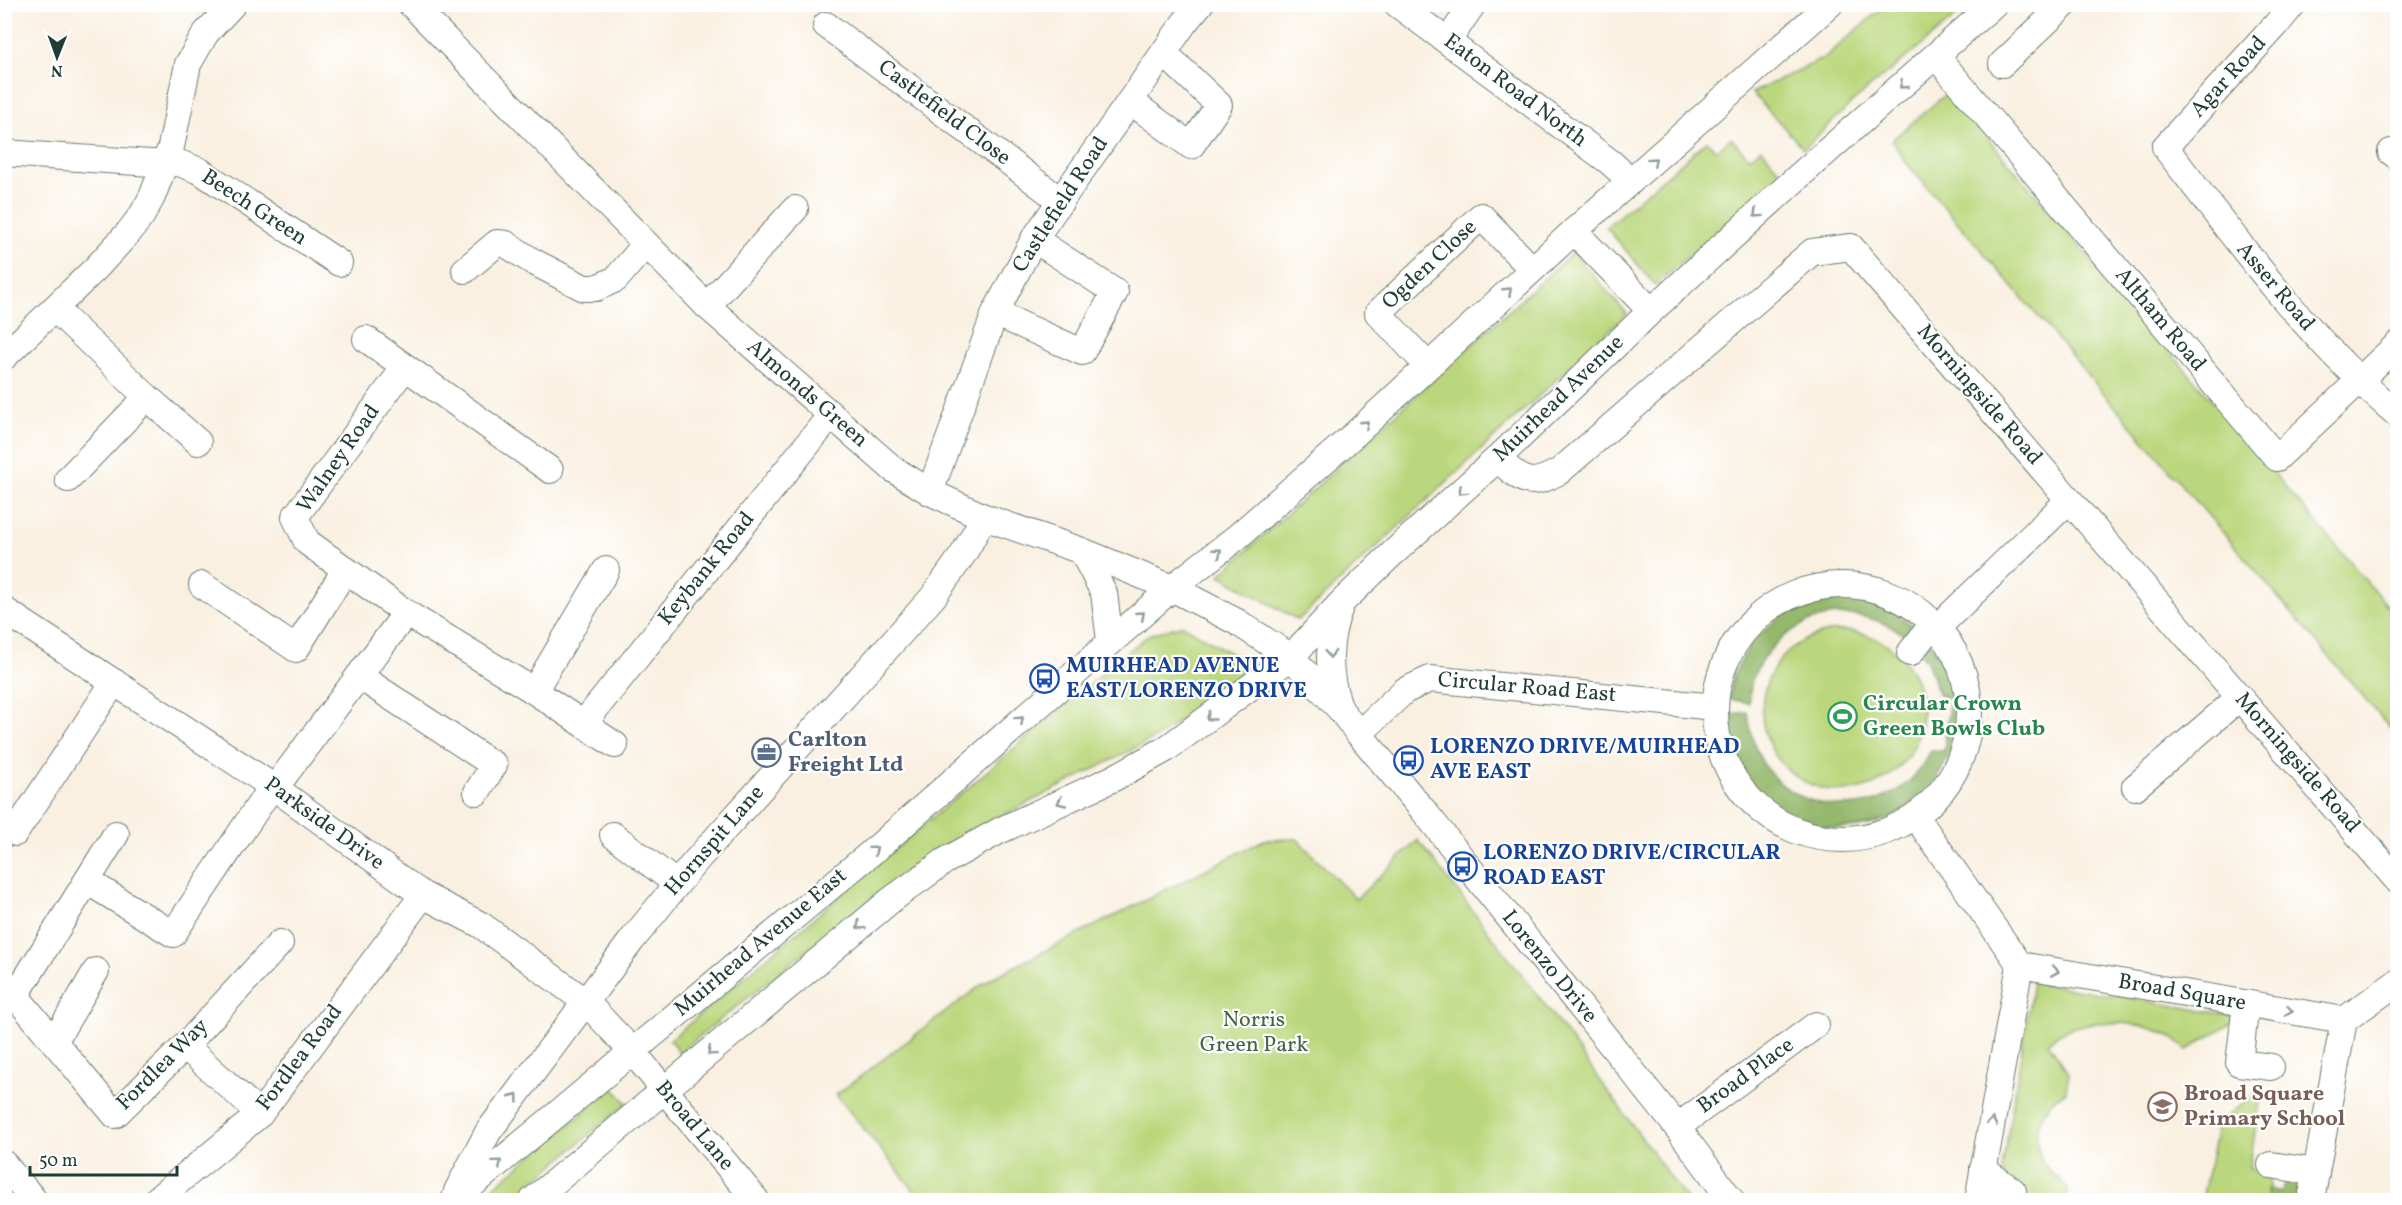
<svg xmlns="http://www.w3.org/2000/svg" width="2402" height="1205" font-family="Vollkorn,serif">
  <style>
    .green { fill: #bbd77d; stroke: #6d8a58; stroke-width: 1.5 }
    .forest { fill: #94b86c; stroke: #5a7a50; stroke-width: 1.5 }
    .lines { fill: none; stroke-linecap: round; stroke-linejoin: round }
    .minor-casing { stroke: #6b7c71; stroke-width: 28 }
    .minor { stroke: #fff; stroke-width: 26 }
    .oneway { stroke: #8f9e9a }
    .labels { text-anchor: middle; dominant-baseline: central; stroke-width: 4.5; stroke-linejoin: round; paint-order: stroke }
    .street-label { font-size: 22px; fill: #1f3d34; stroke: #fff }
    .transit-label { font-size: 22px; font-weight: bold; fill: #164399; stroke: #fff; text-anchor: start }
    .leisure-label { font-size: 22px; font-weight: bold; fill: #27864d; stroke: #fff; text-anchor: start }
    .service-label { font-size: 22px; font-weight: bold; fill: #4e5e75; stroke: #fff; text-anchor: start }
    .park-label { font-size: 22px; fill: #466446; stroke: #fff }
    .education-label { font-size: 22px; font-weight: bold; fill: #785e54; stroke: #fff; text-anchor: start }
  </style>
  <rect width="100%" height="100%" fill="#fff"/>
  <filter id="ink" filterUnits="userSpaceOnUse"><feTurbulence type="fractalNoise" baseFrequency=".0167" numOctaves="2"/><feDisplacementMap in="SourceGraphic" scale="12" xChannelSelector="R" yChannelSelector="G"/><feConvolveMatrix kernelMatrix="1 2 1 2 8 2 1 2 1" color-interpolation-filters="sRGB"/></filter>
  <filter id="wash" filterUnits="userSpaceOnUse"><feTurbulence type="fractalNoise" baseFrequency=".008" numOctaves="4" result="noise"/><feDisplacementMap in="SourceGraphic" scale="24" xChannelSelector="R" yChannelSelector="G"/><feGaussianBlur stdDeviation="1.35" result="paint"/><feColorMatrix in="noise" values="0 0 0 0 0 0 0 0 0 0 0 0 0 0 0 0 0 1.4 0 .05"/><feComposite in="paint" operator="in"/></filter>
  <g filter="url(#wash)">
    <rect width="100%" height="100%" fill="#f9f0e1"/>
    <!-- green -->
    <g class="green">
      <path d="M1880,5H1970L1857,98L1804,149L1752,93L1824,58L1881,9Z"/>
      <path d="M1948,92L2397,617V736L1904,160L1892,140Z"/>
      <path d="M1731,138L1749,158L1761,148L1783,175L1655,285L1606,227L1707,141L1716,151Z"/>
      <path d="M1573,252L1627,314L1298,620L1220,575Z"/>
      <path d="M1183,625L1252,666L1159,736L955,840L864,904L679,1053L670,1040L1148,635Z"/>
      <circle cx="1842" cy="711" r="80"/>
      <path d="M1297,839L1356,899L1418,840L1546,1006L1687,1200H922L836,1095L988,980L1264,840Z"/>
      <path d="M2033,982L2241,1017L2187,1050C2183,1047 2178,1042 2173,1038C2142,1019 2074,1014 2048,1043L2069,1073L2066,1091C2042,1104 2029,1133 2042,1160C2047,1170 2060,1180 2068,1189L2067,1200H2014L2002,1169Z"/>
      <path d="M2263,1084L2249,1169L2270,1173L2268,1200H2202L2218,1123L2253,1096Z"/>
      <path d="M613,1088L627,1103L512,1200H478Z"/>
    </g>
    <!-- forest -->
    <g class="forest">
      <path d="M1858,600L1896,613L1919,631L1912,643C1900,629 1881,621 1864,617C1816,607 1770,635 1752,680C1750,687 1750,695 1749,703L1729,699L1733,676L1752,641L1782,615L1819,601Z"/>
      <path d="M1927,637L1948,670L1956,702L1939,695L1927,661L1918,650Z"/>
      <path d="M1949,704L1957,709C1955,722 1956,738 1951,750C1918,836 1814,855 1752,787C1734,767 1730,740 1726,715L1747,712C1751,733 1755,755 1769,772C1801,810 1859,816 1899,789C1914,780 1922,766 1931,751H1944Z"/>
      <path d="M2286,1176L2301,1178L2298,1200H2268L2267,1189L2282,1192Z"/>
    </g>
  </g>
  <g filter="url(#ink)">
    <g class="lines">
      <defs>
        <g id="minor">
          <path d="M411,4L707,306L893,469L930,492L984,517L1082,551L1172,588L1237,622L1291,657L1339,708L1359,734L1423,810L1677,1127L1731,1200"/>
          <path d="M1397,4L1610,162L1631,181"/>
          <path d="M2293,4L2276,25L2165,147C2237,241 2307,338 2398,415"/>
          <path d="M826,25L1061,201"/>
          <path d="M1448,41L1473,4"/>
          <path d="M1936,56L2277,458L2398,344"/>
          <path d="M2002,64L2065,4"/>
          <path d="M1130,101L1191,146L1219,105L1164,53"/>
          <path d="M2391,152L2398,157"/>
          <path d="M4,153L151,163H179L200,171L339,263"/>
          <path d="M1574,231L1651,311"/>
          <path d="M465,270L497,243L506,244L532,261L584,288H596L616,279L645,245"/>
          <path d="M707,306L795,209"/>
          <path d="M55,309L147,397L198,442"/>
          <path d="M995,313L1082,352L1115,292L1034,239"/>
          <path d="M366,339L550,470"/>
          <path d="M4,357L96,268L129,232L142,215L152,197L171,147L188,64L206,33L233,4"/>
          <path d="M1428,366L1378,313L1481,216L1532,269"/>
          <path d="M405,367L295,517L307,542L406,613L534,691L615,745"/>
          <path d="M1497,459C1524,481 1527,489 1560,471L1812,252L1851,247L2398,881"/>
          <path d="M68,479L147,397"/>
          <path d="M930,492L995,313L1034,239L1185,22L1200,4"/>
          <path d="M1082,551L1104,593L1110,641"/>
          <path d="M202,585L296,649L345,570"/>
          <circle cx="1842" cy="712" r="127"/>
          <path d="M4,610L275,788L423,895L481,925L586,1002L632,1051L756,1200"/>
          <path d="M1910,653L1925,634L1938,627L2069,500"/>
          <path d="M359,676L494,765L477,792"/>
          <path d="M534,691L606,570"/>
          <path d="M1339,706C1327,674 1327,640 1340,607"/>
          <path d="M584,723L831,415"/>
          <path d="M1359,734L1404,691L1430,679L1715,707"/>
          <path d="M2135,787L2240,697"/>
          <path d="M275,788L406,613"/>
          <path d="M1916,817L2020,965"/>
          <path d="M15,833L114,682"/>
          <path d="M613,835L677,884"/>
          <path d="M87,881L173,934L272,786"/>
          <path d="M4,982L115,1115L185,1046L280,943"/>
          <path d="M16,995L116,834"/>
          <path d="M2246,1004L2239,1063L2271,1067"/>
          <path d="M54,1042L96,971"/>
          <path d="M185,1046L260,1114"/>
          <path d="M1677,1127L1816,1025"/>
          <path d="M4,1164L34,1200"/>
          <path d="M2271,1165L2316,1172"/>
          <path d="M1983,1169L2013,1191"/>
          <path d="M457,1191L488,1132L632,940L694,863L933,597L964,553L984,517"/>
          <path d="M156,1200L260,1114L423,895"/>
          <path d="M454,1200L878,847L1172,588L1237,537L1355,434L1574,231L1830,4"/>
          <path d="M533,1200L891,900L945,861L999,831L1114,778L1166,749L1291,657L1342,602L1393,553L1497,459L1651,311L1799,176L1994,4"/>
          <path d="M1978,1200L2020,965L2344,1020"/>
          <path d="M2311,1200L2344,1020L2398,982"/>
        </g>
      </defs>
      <!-- minor casing -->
      <use href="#minor" class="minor-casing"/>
      <!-- minor -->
      <use href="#minor" class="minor"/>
    </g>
    <!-- one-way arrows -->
    <defs><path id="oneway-chevron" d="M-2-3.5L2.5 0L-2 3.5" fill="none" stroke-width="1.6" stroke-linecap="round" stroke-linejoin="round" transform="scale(1.5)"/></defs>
    <g class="oneway">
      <use href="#oneway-chevron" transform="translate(1903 85) rotate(139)"/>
      <use href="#oneway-chevron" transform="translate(1653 161) rotate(-42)"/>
      <use href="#oneway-chevron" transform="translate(1757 214) rotate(138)"/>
      <use href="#oneway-chevron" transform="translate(1508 291) rotate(-43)"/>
      <use href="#oneway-chevron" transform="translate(1365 424) rotate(-43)"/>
      <use href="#oneway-chevron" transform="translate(1462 491) rotate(138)"/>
      <use href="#oneway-chevron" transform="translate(1218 552) rotate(-38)"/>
      <use href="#oneway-chevron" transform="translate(1141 615) rotate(-41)"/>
      <use href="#oneway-chevron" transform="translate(1330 654) rotate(91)"/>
      <use href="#oneway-chevron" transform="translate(1210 717) rotate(144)"/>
      <use href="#oneway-chevron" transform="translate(1020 720) rotate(-42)"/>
      <use href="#oneway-chevron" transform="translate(1061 802) rotate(155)"/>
      <use href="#oneway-chevron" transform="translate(874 850) rotate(-40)"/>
      <use href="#oneway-chevron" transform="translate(860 926) rotate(140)"/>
      <use href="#oneway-chevron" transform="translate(2055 971) rotate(10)"/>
      <use href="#oneway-chevron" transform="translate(2289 1011) rotate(10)"/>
      <use href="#oneway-chevron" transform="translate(711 1052) rotate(140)"/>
      <use href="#oneway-chevron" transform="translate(515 1097) rotate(-53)"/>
      <use href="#oneway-chevron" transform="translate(1992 1122) rotate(-80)"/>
      <use href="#oneway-chevron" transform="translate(498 1163) rotate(-40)"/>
    </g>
  </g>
  <!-- icons -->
  <defs>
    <symbol id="bus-ring" viewBox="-11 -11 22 22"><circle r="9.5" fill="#fff" stroke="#1a4fb4" stroke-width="1.5"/><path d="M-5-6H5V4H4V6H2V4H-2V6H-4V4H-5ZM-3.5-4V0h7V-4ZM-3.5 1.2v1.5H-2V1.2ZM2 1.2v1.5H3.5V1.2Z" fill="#1a4fb4"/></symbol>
    <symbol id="stadium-ring" viewBox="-11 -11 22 22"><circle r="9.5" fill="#fff" stroke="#2e9e5b" stroke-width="1.5"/><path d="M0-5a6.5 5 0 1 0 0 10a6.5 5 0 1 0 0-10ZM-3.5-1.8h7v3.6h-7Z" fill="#2e9e5b"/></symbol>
    <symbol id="office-ring" viewBox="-11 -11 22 22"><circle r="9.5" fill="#fff" stroke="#5c6f8a" stroke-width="1.5"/><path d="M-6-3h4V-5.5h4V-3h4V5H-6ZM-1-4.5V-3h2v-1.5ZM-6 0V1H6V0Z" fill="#5c6f8a"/></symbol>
    <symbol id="school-ring" viewBox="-11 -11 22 22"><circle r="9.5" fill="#fff" stroke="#8d6e63" stroke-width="1.5"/><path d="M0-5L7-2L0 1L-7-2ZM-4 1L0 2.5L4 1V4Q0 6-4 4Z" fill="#8d6e63"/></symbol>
  </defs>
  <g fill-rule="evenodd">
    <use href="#bus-ring" x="1028" y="662" width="33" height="33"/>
    <use href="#stadium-ring" x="1826" y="700" width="33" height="33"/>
    <use href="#office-ring" x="750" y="736" width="33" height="33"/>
    <use href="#bus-ring" x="1392" y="744" width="33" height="33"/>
    <use href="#bus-ring" x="1446" y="850" width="33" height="33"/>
    <use href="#school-ring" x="2146" y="1090" width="33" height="33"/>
  </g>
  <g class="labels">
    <!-- street labels -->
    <g class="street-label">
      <text transform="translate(2229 77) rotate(-48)">Agar Road</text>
      <text transform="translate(1515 91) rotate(37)">Eaton Road North</text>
      <text transform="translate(944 113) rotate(37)">Castlefield Close</text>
      <text transform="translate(1061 205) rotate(-57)">Castlefield Road</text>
      <text transform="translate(254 208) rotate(33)">Beech Green</text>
      <text transform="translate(1430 265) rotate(-43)">Ogden Close</text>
      <text transform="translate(2275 287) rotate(50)">Asser Road</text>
      <text transform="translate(2160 320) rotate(50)">Altham Road</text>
      <text transform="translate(807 394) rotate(41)">Almonds Green</text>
      <text transform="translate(1979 395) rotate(49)">Morningside Road</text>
      <text transform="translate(1559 399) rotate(-44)">Muirhead Avenue</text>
      <text transform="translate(339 459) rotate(-55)">Walney Road</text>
      <text transform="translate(707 569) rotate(-51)">Keybank Road</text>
      <text transform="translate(1527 688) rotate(5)">Circular Road East</text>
      <text transform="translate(2297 763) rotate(49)">Morningside Road</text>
      <text transform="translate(324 824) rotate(36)">Parkside Drive</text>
      <text transform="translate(715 841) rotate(-49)">Hornspit Lane</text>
      <text transform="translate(761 943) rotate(-40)">Muirhead Avenue East</text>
      <text transform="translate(1549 967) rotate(51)">Lorenzo Drive</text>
      <text transform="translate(2182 993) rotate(10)">Broad Square</text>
      <text transform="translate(300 1058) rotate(-53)">Fordlea Road</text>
      <text transform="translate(163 1065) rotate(-45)">Fordlea Way</text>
      <text transform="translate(1746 1076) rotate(-36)">Broad Place</text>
      <text transform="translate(694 1126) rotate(50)">Broad Lane</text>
    </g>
    <!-- transit labels -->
    <g class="transit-label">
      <text x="1066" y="666">MUIRHEAD AVENUE<tspan x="1066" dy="25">EAST/LORENZO DRIVE</tspan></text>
      <text x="1430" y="747">LORENZO DRIVE/MUIRHEAD<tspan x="1430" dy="25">AVE EAST</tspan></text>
      <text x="1483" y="853">LORENZO DRIVE/CIRCULAR<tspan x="1483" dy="25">ROAD EAST</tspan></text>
    </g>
    <!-- leisure labels -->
    <g class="leisure-label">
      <text x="1863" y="704">Circular Crown<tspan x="1863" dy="25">Green Bowls Club</tspan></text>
    </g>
    <!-- service labels -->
    <g class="service-label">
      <text x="788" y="740">Carlton<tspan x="788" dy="25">Freight Ltd</tspan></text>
    </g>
    <!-- park labels -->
    <g class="park-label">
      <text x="1254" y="1020">Norris<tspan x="1254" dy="25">Green Park</tspan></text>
    </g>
    <!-- education labels -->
    <g class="education-label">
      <text x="2184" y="1094">Broad Square<tspan x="2184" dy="25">Primary School</tspan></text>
    </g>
  </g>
  <!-- margin -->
  <rect width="2402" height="1205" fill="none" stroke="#fff" stroke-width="24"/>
  <!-- north arrow -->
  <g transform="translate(57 57) rotate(181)" stroke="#ffffff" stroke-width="4.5" paint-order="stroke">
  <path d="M0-4.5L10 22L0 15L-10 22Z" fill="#1f3d34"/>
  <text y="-9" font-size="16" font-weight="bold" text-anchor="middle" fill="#1f3d34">N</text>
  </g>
  <!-- scale -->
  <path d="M30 1166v9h147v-9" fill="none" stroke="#1f3d34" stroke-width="3"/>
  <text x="39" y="1166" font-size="18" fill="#1f3d34" stroke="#ffffff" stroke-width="4.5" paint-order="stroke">50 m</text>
</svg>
